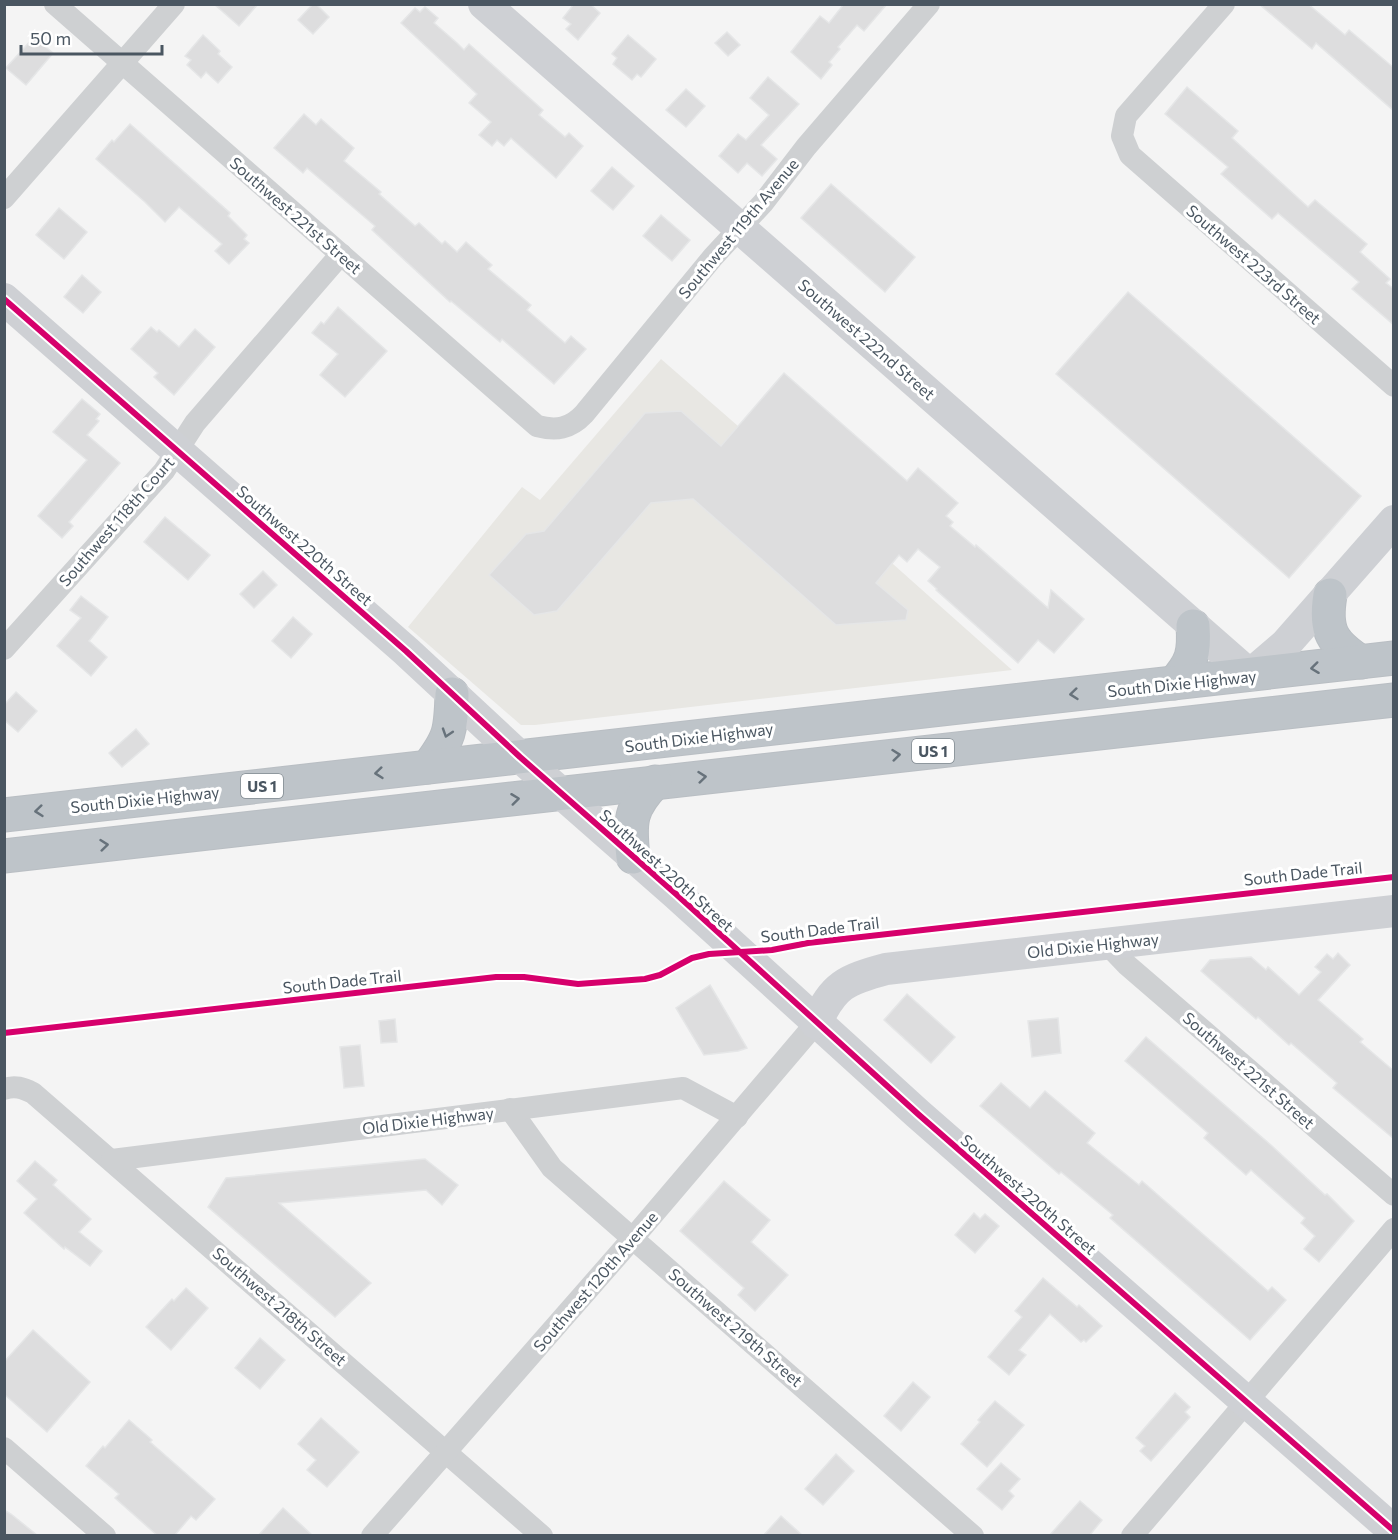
<svg xmlns="http://www.w3.org/2000/svg" width="1398" height="1540" font-family="Commissioner,sans-serif">
  <style>
    .commercial { fill: #e8e7e3 }
    .building { fill: #ddddde; stroke: #e5e6e7; stroke-width: 1.5 }
    .lines { fill: none; stroke-linecap: round; stroke-linejoin: round }
    .highway-casing { stroke: #b9bec3; stroke-width: 35 }
    .street { stroke: #ced0d2; stroke-width: 22 }
    .secondary { stroke: #ced0d4; stroke-width: 32 }
    .highway { stroke: #bec4c9; stroke-width: 33 }
    .cycleway-casing { stroke: #fff; stroke-width: 10 }
    .cycleway { stroke: #d6006c; stroke-width: 6 }
    .oneway { stroke: #67727b }
    .labels { text-anchor: middle; dominant-baseline: central; stroke-width: 6; stroke-linejoin: round; paint-order: stroke }
    .shield { fill: #fff; stroke: #808990; stroke-width: 1.5 }
    .shield-label { font-size: 15px; font-weight: bold; fill: #4a5661 }
    .street-label { font-size: 16px; fill: #4a5661; stroke: #fff }
  </style>
  <rect width="100%" height="100%" fill="#f4f4f4"/>
  <!-- commercial -->
  <path class="commercial" d="M661,359L738,426L1012,670L535,725H521L408,627L522,487L540,500Z"/>
  <!-- building -->
  <g class="building">
    <path d="M214,4H258L239,26Z"/>
    <path d="M313,4H316L329,17L313,34L298,20Z"/>
    <path d="M574,4H590L600,13L578,40L566,29L571,24L563,18Z"/>
    <path d="M844,4H887L864,31L857,25L838,47L840,49L829,62L832,65L821,79L791,52L820,16L829,23Z"/>
    <path d="M1259,4H1308L1345,35L1349,30L1394,68V111L1316,43L1312,49Z"/>
    <path d="M425,7L438,18L434,23L457,43L464,50L469,44L543,110L539,115L565,137L569,133L583,146L556,178L511,138L504,146L497,140L492,146L479,135L491,122L469,103L477,94L401,23L415,8L420,12Z"/>
    <path d="M727,32L740,45L728,56L715,43Z"/>
    <path d="M203,35L220,51L218,54L232,67L218,83L206,72L201,78L187,65L191,60L185,56Z"/>
    <path d="M628,35L656,59L641,77L637,74L632,80L613,64L617,58L612,54Z"/>
    <path d="M34,37L53,53L26,85L6,68Z"/>
    <path d="M768,77L799,104L761,145L777,159L762,176L747,163L738,173L719,156L738,134L746,140L769,115L750,98Z"/>
    <path d="M1187,87L1238,131L1232,138L1308,207L1315,200L1367,244L1360,252L1390,279L1386,283L1394,289V325L1352,289L1359,282L1278,213L1272,219L1221,174L1228,167L1165,114Z"/>
    <path d="M686,89L705,106L686,127L666,110Z"/>
    <path d="M304,114L316,125L321,119L354,148L344,161L381,192L379,194L415,226L419,223L442,244L445,241L457,252L466,242L492,265L488,269L531,305L527,310L565,343L571,336L586,349L554,384L502,339L500,342L451,301L450,302L372,230L375,226L307,168L303,173L274,148Z"/>
    <path d="M130,124L230,213L228,216L247,235L244,239L249,243L229,264L215,251L222,244L179,207L165,222L145,202L96,159L112,140L114,142Z"/>
    <path d="M612,167L634,186L613,210L591,191Z"/>
    <path d="M831,184L915,257L885,292L801,218Z"/>
    <path d="M59,208L87,232L64,259L36,235Z"/>
    <path d="M661,215L690,240L672,261L643,236Z"/>
    <path d="M82,275L101,292L83,313L64,297Z"/>
    <path d="M1128,292L1361,496L1289,578L1056,374Z"/>
    <path d="M338,307L387,351L345,397L320,375L338,354L312,333L321,322L324,324Z"/>
    <path d="M151,327L157,332L159,330L179,347L195,329L215,347L174,395L154,377L158,373L131,349Z"/>
    <path d="M784,373L907,481L918,468L958,503L946,516L953,522L950,526L975,547L976,545L1048,608L1051,590L1084,619L1054,653L1038,640L1018,663L936,590L937,589L928,581L940,567L918,549L907,562L899,555L876,583L908,610L906,620L836,625L693,499L651,503L557,611L534,615L489,575L526,534L544,531L645,413L681,411L721,446Z"/>
    <path d="M82,399L100,414L96,419L99,421L87,435L120,463L69,522L73,526L62,538L38,516L87,460L53,432Z"/>
    <path d="M165,517L210,555L188,580L144,542Z"/>
    <path d="M263,571L277,585L254,608L240,594Z"/>
    <path d="M81,596L108,617L89,641L107,657L91,676L57,646L81,618L70,610Z"/>
    <path d="M293,617L312,634L291,658L272,641Z"/>
    <path d="M16,692L37,711L18,732L4,720V705Z"/>
    <path d="M136,729L149,744L122,767L109,753Z"/>
    <path d="M1338,953L1350,965L1318,1000L1363,1039L1360,1042L1394,1071V1139L1333,1088L1337,1083L1291,1043L1289,1045L1258,1017L1256,1019L1201,971L1210,960L1251,957L1266,970L1268,967L1299,995L1321,972L1315,967L1327,954L1333,959Z"/>
    <path d="M710,985L747,1048L738,1051L704,1055L676,1008Z"/>
    <path d="M907,994L955,1037L931,1063L884,1020Z"/>
    <path d="M1058,1018L1061,1053L1032,1057L1028,1021Z"/>
    <path d="M395,1019L397,1042L381,1043L379,1021Z"/>
    <path d="M1146,1037L1272,1146L1325,1195L1327,1194L1354,1221L1319,1262L1304,1249L1315,1236L1301,1223L1305,1218L1251,1170L1246,1175L1204,1138L1208,1133L1125,1061Z"/>
    <path d="M360,1045L364,1086L344,1088L340,1047Z"/>
    <path d="M1001,1083L1030,1108L1045,1091L1095,1133L1087,1143L1139,1185L1142,1181L1268,1291L1272,1287L1286,1300L1250,1340L1110,1218L1113,1215L1061,1172L1059,1174L980,1106Z"/>
    <path d="M425,1159L458,1185L442,1205L426,1190L279,1203L371,1283L335,1317L208,1207L226,1178Z"/>
    <path d="M35,1161L57,1180L53,1185L91,1219L79,1232L102,1251L90,1266L65,1247L64,1249L24,1213L37,1199L17,1181Z"/>
    <path d="M724,1181L770,1220L751,1242L788,1275L755,1311L738,1295L744,1288L680,1231Z"/>
    <path d="M974,1213L980,1219L985,1214L999,1226L975,1253L955,1235Z"/>
    <path d="M1043,1278L1077,1307L1079,1305L1102,1326L1086,1342L1084,1340L1081,1342L1050,1314L1019,1350L1026,1355L1009,1375L988,1357L1022,1317L1015,1311Z"/>
    <path d="M186,1288L208,1308L171,1350L146,1327L172,1299L174,1301Z"/>
    <path d="M33,1330L90,1382L47,1432L4,1394V1362Z"/>
    <path d="M260,1338L285,1360L260,1389L235,1368Z"/>
    <path d="M913,1382L930,1397L901,1431L884,1416Z"/>
    <path d="M1175,1393L1190,1407L1185,1412L1190,1417L1151,1461L1140,1451L1145,1446L1136,1438Z"/>
    <path d="M995,1401L1024,1425L987,1467L961,1444L980,1422L978,1420Z"/>
    <path d="M321,1418L359,1452L327,1487L307,1470L316,1460L298,1444Z"/>
    <path d="M129,1420L152,1440L150,1442L215,1499L196,1520L191,1516L174,1536H158L115,1498L119,1494L86,1466L103,1446L105,1448Z"/>
    <path d="M836,1454L854,1471L823,1505L805,1489Z"/>
    <path d="M1001,1463L1020,1479L1009,1491L1014,1496L1002,1510L977,1489Z"/>
    <path d="M1080,1501L1102,1520L1089,1536H1049Z"/>
    <path d="M283,1508L313,1536H258Z"/>
    <path d="M4,1510L11,1514L38,1536H4Z"/>
    <path d="M781,1516L803,1536H763Z"/>
  </g>
  <g class="lines">
    <defs>
      <g id="highway">
        <path d="M1330,595C1324,631 1332,643 1361,662"/>
        <path d="M1174,683C1192,663 1195,653 1193,626"/>
        <path d="M428,767C450,738 451,731 452,694"/>
        <path d="M4,815L1394,658"/>
        <path d="M4,856L1394,700"/>
        <path d="M633,857C629,821 630,808 655,782"/>
      </g>
    </defs>
    <!-- highway casing -->
    <use href="#highway" class="highway-casing"/>
    <!-- street -->
    <g class="street">
      <path d="M55,4L537,426C556,431 570,429 584,414L713,257L763,203L806,147L929,4"/>
      <path d="M1224,4L1126,116L1122,136L1130,155L1394,386"/>
      <path d="M4,198L174,4"/>
      <path d="M4,649L164,471L195,423L341,254"/>
      <path d="M1106,943L1127,965L1394,1195"/>
      <path d="M4,1089C15,1085 23,1088 33,1093L542,1536"/>
      <path d="M510,1109L552,1168L973,1536"/>
      <path d="M112,1160L683,1088L737,1117"/>
      <path d="M4,1448L105,1536"/>
      <path d="M372,1536L633,1238L816,1023"/>
      <path d="M1132,1536L1394,1229"/>
    </g>
    <!-- secondary -->
    <g class="secondary">
      <path d="M484,4L1250,675L1285,645L1394,521"/>
      <path d="M4,299L406,651L520,757L676,894L918,1114L1394,1531"/>
      <path d="M816,1023C834,985 845,980 886,969L1394,911"/>
    </g>
    <!-- highway -->
    <use href="#highway" class="highway"/>
    <defs>
      <g id="cycleway">
        <path d="M4,299L406,651L520,757L676,894L918,1114L1394,1531"/>
        <path d="M4,1033L496,977H524L578,984L645,979L660,975L692,958L709,954L772,950L808,943L1394,877"/>
      </g>
    </defs>
    <!-- cycleway casing -->
    <use href="#cycleway" class="cycleway-casing"/>
    <!-- cycleway -->
    <use href="#cycleway" class="cycleway"/>
  </g>
  <!-- one-way arrows -->
  <defs><path id="oneway-chevron" d="M-2-3.5L2.5 0L-2 3.5" fill="none" stroke-width="1.6" stroke-linecap="round" stroke-linejoin="round" transform="scale(1.5)"/></defs>
  <g class="oneway">
    <use href="#oneway-chevron" transform="translate(1315 668) rotate(173)"/>
    <use href="#oneway-chevron" transform="translate(1074 694) rotate(174)"/>
    <use href="#oneway-chevron" transform="translate(447 733) rotate(108)"/>
    <use href="#oneway-chevron" transform="translate(896 755) rotate(-6)"/>
    <use href="#oneway-chevron" transform="translate(379 773) rotate(174)"/>
    <use href="#oneway-chevron" transform="translate(702 777) rotate(-6)"/>
    <use href="#oneway-chevron" transform="translate(515 799) rotate(-7)"/>
    <use href="#oneway-chevron" transform="translate(39 811) rotate(174)"/>
    <use href="#oneway-chevron" transform="translate(104 845) rotate(-6)"/>
  </g>
  <g class="labels">
    <!-- shield labels -->
    <g class="shield">
      <rect x="912" y="739" width="42" height="24" rx="4.5"/>
      <rect x="241" y="774" width="42" height="24" rx="4.5"/>
    </g>
    <g class="shield-label">
      <text x="933" y="751">US 1</text>
      <text x="262" y="786">US 1</text>
    </g>
    <!-- street labels -->
    <g class="street-label">
      <text transform="translate(296 215) rotate(41)">Southwest 221st Street</text>
      <text transform="translate(738 228) rotate(-50)">Southwest 119th Avenue</text>
      <text transform="translate(1254 264) rotate(41)">Southwest 223rd Street</text>
      <text transform="translate(867 339) rotate(41)">Southwest 222nd Street</text>
      <text transform="translate(116 521) rotate(-49)">Southwest 118th Court</text>
      <text transform="translate(305 545) rotate(41)">Southwest 220th Street</text>
      <text transform="translate(1182 683) rotate(-6)">South Dixie Highway</text>
      <text transform="translate(699 737) rotate(-7)">South Dixie Highway</text>
      <text transform="translate(145 799) rotate(-6)">South Dixie Highway</text>
      <text transform="translate(667 870) rotate(42)">Southwest 220th Street</text>
      <text transform="translate(1303 873) rotate(-6)">South Dade Trail</text>
      <text transform="translate(820 929) rotate(-7)">South Dade Trail</text>
      <text transform="translate(1093 945) rotate(-6)">Old Dixie Highway</text>
      <text transform="translate(342 981) rotate(-6)">South Dade Trail</text>
      <text transform="translate(1249 1070) rotate(41)">Southwest 221st Street</text>
      <text transform="translate(428 1120) rotate(-7)">Old Dixie Highway</text>
      <text transform="translate(1029 1194) rotate(41)">Southwest 220th Street</text>
      <text transform="translate(595 1281) rotate(-49)">Southwest 120th Avenue</text>
      <text transform="translate(280 1306) rotate(41)">Southwest 218th Street</text>
      <text transform="translate(736 1327) rotate(41)">Southwest 219th Street</text>
    </g>
  </g>
  <!-- border -->
  <rect width="1398" height="1540" fill="none" stroke="#4a5661" stroke-width="12"/>
  <!-- scale -->
  <path d="M21 45v9h141v-9" fill="none" stroke="#4a5661" stroke-width="3"/>
  <text x="30" y="45" font-size="18" fill="#4a5661" stroke="#ffffff" stroke-width="4.5" paint-order="stroke">50 m</text>
</svg>
